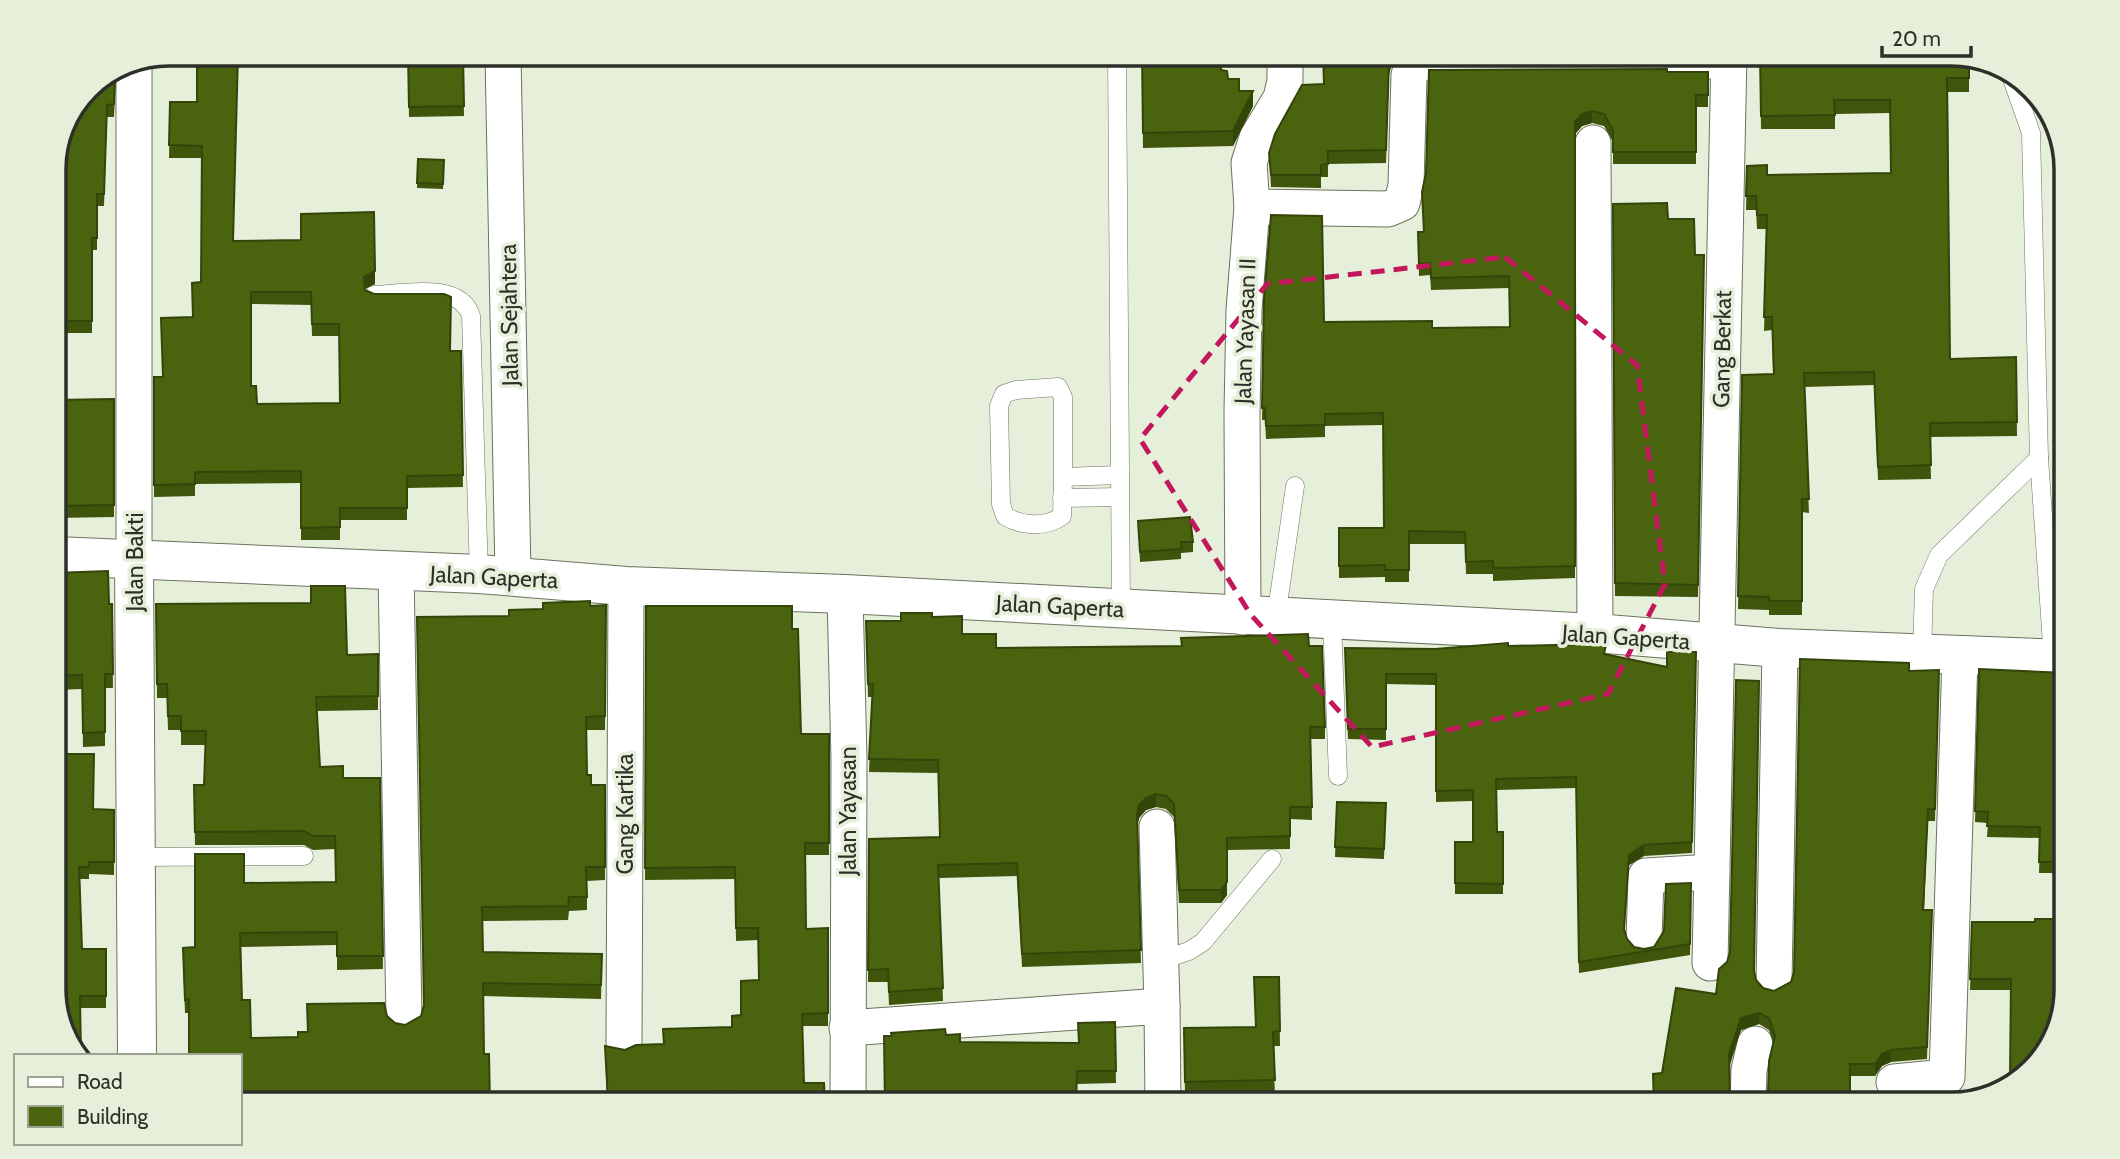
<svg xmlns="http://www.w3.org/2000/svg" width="2120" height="1159" font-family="Cabin,sans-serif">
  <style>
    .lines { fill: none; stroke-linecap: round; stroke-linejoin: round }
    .service-casing { stroke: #6b735f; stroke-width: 19 }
    .minor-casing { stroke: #6b735f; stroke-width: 37 }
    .tertiary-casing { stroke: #6b735f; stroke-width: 40 }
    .service { stroke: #fff; stroke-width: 18 }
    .minor { stroke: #fff; stroke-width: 35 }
    .tertiary { stroke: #fff; stroke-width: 38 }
    .wall { fill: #40550c; fill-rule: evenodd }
    .shaded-wall { fill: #34450a }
    .building { fill: #4a630e; stroke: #34450a; stroke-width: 2; fill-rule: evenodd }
    .marked { fill: none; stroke: #c2185b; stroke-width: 5; stroke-dasharray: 14 9; stroke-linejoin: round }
    .labels { text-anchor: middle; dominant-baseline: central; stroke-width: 7; stroke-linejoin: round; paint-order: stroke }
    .street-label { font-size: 23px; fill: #2d3028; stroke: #e6efd9 }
    .rim { fill: none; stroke: #2d3028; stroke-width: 3.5 }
  </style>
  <rect width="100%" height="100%" fill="#e6efd9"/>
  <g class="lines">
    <defs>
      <g id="service">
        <path d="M1117,54L1121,609"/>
        <path d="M2010,73L2031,133L2039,458L2053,658"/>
        <path d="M374,295C403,294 460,281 471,316L479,574"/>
        <path d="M1063,477L1062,516C1046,528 1021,526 1005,516L1001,504L999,406L1004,394L1016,390L1058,387L1063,397V477L1119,475"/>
        <path d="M1062,498L1120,497"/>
        <path d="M1276,618L1295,486"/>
        <path d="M1332,621L1338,776"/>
        <path d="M1922,654L1924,589L1939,555L2039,458"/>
        <path d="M136,857L304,856"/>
        <path d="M1162,960L1189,951L1203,942L1272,859"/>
      </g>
      <g id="minor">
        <path d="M503,54L513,576"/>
        <path d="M134,69V558"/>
        <path d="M1593,143L1595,633"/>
        <path d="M1252,207L1388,209L1402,203L1406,185L1409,75L1413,64L1438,61H1729"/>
        <path d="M396,572L404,1019"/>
        <path d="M845,594L849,759L848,1105"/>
        <path d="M1243,617L1242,412L1244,310L1252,207L1249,163L1257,138L1281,98L1285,81V54"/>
        <path d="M1157,827L1162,1006"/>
        <path d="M1644,940L1646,876L1712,872"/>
        <path d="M1710,963L1729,54"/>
        <path d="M1774,983L1780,648"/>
        <path d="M847,1028L1162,1006L1163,1105"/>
        <path d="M624,1042L626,586"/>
        <path d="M1894,1082L1947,1077L1960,656"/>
        <path d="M1748,1105L1749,1070L1755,1044"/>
      </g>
      <g id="tertiary">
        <path d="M55,556L479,574L626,586L845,594L1595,633L1780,648L2066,659"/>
        <path d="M134,558L137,1056"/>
      </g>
    </defs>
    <!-- service casing -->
    <use href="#service" class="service-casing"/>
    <!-- minor casing -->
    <use href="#minor" class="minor-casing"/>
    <!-- tertiary casing -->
    <use href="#tertiary" class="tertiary-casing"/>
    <!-- service -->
    <use href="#service" class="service"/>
    <!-- minor -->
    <use href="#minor" class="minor"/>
    <!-- tertiary -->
    <use href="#tertiary" class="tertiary"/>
  </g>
  <!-- wall -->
  <g class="wall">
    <path d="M169,54H246V56L238,57L233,241L375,284L365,289L450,351H461L463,487L407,488V520H340V540H301V483L195,484V496L154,497V377H163L192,317L201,282L202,158H169L170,102H197V59L154,61ZM251,304L311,305L312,336H339L340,403L257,404L251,386Z"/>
    <path d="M408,54H463L464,116L409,117Z"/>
    <path d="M1142,54L1221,70L1228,79L1253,106L1233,146L1143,148Z"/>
    <path d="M1323,54H1396L1394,57L1389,74L1386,163L1328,164V177H1321V188L1271,187L1269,153L1324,84Z"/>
    <path d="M1760,54L1969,58V92H1948L1950,359L2016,357L2017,436L1930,437L1931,479L1878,480L1874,385L1804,387L1809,513L1802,512V615H1769V610L1738,609L1742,375L1773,374L1772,330L1764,331L1767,229H1757L1756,210H1746L1747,166L1767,175L1891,173L1890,113L1835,114V129H1761Z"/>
    <path d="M1667,72H1708V107H1696V164H1613V142L1604,126L1592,123L1582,126L1575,134V578L1493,581V574H1466L1465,544H1409V582H1385V577L1339,578V528H1384L1383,425L1325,426V437L1266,439L1265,420H1262L1264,299L1324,322L1432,328L1509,327V288L1431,290L1430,275L1419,276L1418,232H1424L1422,192Z"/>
    <path d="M116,76L114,117H107L104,206H97V250H92V333H54V162Z"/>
    <path d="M2059,144L2066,162V354H2056Z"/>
    <path d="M418,159L444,160L443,189L417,188Z"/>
    <path d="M1613,204L1668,219L1695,255H1704L1698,597L1615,596Z"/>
    <path d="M114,399V517L54,518V400Z"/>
    <path d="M1138,521L1193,542V552L1181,553V559L1140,562Z"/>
    <path d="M54,573L109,604H112L113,688H105V746L83,747L82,689L55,690Z"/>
    <path d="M156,604L347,655L378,654V710L317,711L320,767L343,778H380L383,969L337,970V945L241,947L242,1000L251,1038L298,1037L307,1032L387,1016L395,1023L405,1025L421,1016L509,616L543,609L606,605L605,730H587V775L591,785H605V880L587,881V910L569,911L568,920L482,921L483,952L602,954L601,999L483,996L240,1105L189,1013H185L183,961L195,947L244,883L336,882L335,849L313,850L304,845H195L194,785H204L206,745H181V730H168L167,698H157Z"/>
    <path d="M646,606L792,629L801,734H829V855H805L806,929L828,928V1026H803L736,1103L607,1105L605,1046L625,1050L663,1044L732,1027L741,1015L759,980L758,940L736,941L735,879L645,880Z"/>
    <path d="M932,617L962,634L996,648L1309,646L1325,727V739H1311L1312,820L1290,819V849L1227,850V895L1221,903H1179L1174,817L1166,809L1156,807L1146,810L1139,818L1137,826L1141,963L1022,967L1017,876L939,878L943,1001L889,1005L888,982H868L869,839L940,837L938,773L869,772L872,697H868L866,621H901Z"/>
    <path d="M1508,646L1606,654L1667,667L1696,652L1692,853L1644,856L1629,865L1624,931L1627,939L1634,947L1644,949L1654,947L1691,883L1690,955L1579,973L1576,788L1496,790L1497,832H1503V894H1455V842H1473V801L1436,802V685L1386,684V740L1348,739L1345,659L1435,649Z"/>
    <path d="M1979,669L2066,673V873H2039L2040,838L1987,837L1988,823L1975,822Z"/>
    <path d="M1939,670L1935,821H1928L1924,910H1932L1927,1059L1891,1062L1882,1066L1875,1076H1850L1768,1094L1773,1043L1769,1030L1759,1024L1741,1030L1730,1065L1662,1073L1716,994L1754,972L1756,980L1763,988L1774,991L1791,982L1909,671Z"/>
    <path d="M55,754L93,809L114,810V875L89,874V879H80L82,949H106V1008H80Z"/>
    <path d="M1337,802L1386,803L1384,859L1335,857Z"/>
    <path d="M1972,922H2035L2054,1041L2010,1087L2011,990H1970Z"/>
    <path d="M1279,977L1280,1046H1273L1275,1095L1185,1097L1184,1028L1255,1027Z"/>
    <path d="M1115,1022L1116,1083L1077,1084V1105H885L946,1035L960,1042L1078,1043Z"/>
  </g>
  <!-- shaded-wall -->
  <g class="shaded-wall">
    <path d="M1391,54H1396L1394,57L1389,74L1386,163L1389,61Z"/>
    <path d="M1253,91V106L1233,146V131Z"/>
    <path d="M1592,111V123L1582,126L1575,134V578V122L1582,114Z"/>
    <path d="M375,271V284L364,289V277Z"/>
    <path d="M1156,794V807L1146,810L1139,818L1137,828V815L1139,805L1146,798Z"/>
    <path d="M1644,845V856L1629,865L1624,939L1629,855Z"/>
    <path d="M1227,882V895L1221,903V890Z"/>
    <path d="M1759,1013V1024L1741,1030L1729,1065V1054L1741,1018Z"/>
    <path d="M1891,1050V1062L1882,1066L1875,1076V1064L1882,1054Z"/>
  </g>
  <!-- building -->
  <g class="building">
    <path d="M197,54H238L233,241L301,240V214L374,212L375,271L364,277L365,290L374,294H444L451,297L450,351H461L463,475L407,476V508H340V527L301,528V471L195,472V484L154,485V377H163L161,318L193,317L192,283L201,282L202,146L169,145L170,102H197ZM251,292H311L312,324H339L340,403L257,404L256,386H251Z"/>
    <path d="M408,54H463L464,106L409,107Z"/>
    <path d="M1142,54H1221V70L1227,71L1228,79H1239V91H1253L1233,131L1143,133Z"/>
    <path d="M1323,54H1391L1389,61L1386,150L1328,151V164L1321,165V175H1271L1269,153L1275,134L1302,85L1324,84Z"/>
    <path d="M1760,54H1951L1969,58V78H1947L1950,359L2016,357L2017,422L1930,423L1931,465L1878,467L1874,372L1804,373L1809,499H1802V601H1769V597L1738,596L1742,375L1774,374L1772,317H1764L1767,215H1757L1756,196H1746L1747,166L1767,165V175L1891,173L1890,100H1834L1835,115L1761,116Z"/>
    <path d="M1667,69V72H1708V95H1696V152H1613V130L1604,114L1592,111L1582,114L1575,122V566L1493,568V561L1466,562L1465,532L1409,531V570H1385V565L1339,566V528H1384L1383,413L1325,414V425L1266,426L1265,408H1262L1264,299L1271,215L1322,216L1324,322L1432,321V328L1510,327L1509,276L1431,278L1430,263L1419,264L1418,232H1424L1422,192L1426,173L1429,70Z"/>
    <path d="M115,77L114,104L107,105L104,194H97V238H92V321H54V162L88,88Z"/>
    <path d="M2059,144L2066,162V340H2056Z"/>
    <path d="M418,159L444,160L443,184L417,183Z"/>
    <path d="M1667,203L1668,219H1694L1695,255H1704L1698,585L1615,583L1613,204Z"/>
    <path d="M114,399V505L54,506V400Z"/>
    <path d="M1190,517L1193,542H1181V549L1140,552L1138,521Z"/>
    <path d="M108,571L109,604H112L113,674H105V732L83,733L82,675L55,676L54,573Z"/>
    <path d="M311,586H345L347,655L378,654V696L316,697L320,767L343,766V778H380L383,956H337V932L240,933L242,1000H250L251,1038L298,1037V1032H308L307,1004L384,1003L387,1016L395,1023L405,1025L421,1016L424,1005L417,617L509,616V610L543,609V603L590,601V606L606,605L605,716L586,717L587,775H591V785H605V867H586L587,897H569L568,906L482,907L483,952L602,954L601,985L483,983L484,1054H489L490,1105H240V1056H189V999L185,1000L183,948L195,947V854H244V883L336,882L335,836H313L304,831L195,832L194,785H204L206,731H181V716H168L167,684H157L156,604L311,603Z"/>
    <path d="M646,606H792V629H798L801,734H829V843H805L806,929L828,928V1013L802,1014L804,1083H824L825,1105H736V1091L664,1093L665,1098L608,1100L605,1046L625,1050L636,1045L664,1044L663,1029L732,1027V1016L741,1015V981L759,980L758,928H736L735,867L645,868Z"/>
    <path d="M901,613H932V617L962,616V634H996V648L1182,646L1181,638L1308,634L1309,646H1322L1325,727H1310L1312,807H1290V836L1227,838V882L1221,890H1179L1174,804L1166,796L1156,794L1146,798L1139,805L1137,815L1141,950L1022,954L1017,863L938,865L943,988L889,992L888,969L868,970L869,839L940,837L938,760L869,759L873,684H868L866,621H901Z"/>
    <path d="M1508,643V646L1594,644L1606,645L1604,654L1667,667V652H1696L1692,842L1644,845L1629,855L1624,929L1627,939L1634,947L1644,949L1654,947L1664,931L1666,884L1691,883L1690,944L1579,962L1576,777L1496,779L1497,832H1503V884L1455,883V842H1473V790L1436,791V674H1386V729H1348L1345,648L1435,649Z"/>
    <path d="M1800,659L1909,663V671L1939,670L1935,809H1928L1923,910H1932L1927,1047L1891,1050L1882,1054L1875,1064H1850V1105H1764L1768,1094L1769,1061L1775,1036L1769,1018L1759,1013L1741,1018L1729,1054L1730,1102L1733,1105H1654L1653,1074L1662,1073L1676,988L1716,994L1719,969L1727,962L1730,952L1736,680L1759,681L1754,971L1756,980L1763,988L1774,991L1791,982L1794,972Z"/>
    <path d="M1979,669L2066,673V862H2039L2040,827L1987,826L1988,812L1975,811Z"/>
    <path d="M55,754H94L93,809L114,810V862H89V867H79L82,949H106V996H80L81,1056H76L73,1053L55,998Z"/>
    <path d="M1337,802L1386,803L1384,849L1335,847Z"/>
    <path d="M2035,919H2066V990L2054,1041L2018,1080H2010L2011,979H1970L1972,922H2035Z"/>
    <path d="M1254,977H1279L1280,1031L1273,1032L1275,1080L1185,1082L1184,1028L1256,1027Z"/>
    <path d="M1115,1022L1116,1071H1077L1076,1105H1004V1099H997V1096L929,1098V1105H885L884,1036H892L891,1033L945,1029L946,1035L960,1034V1042L1079,1043L1078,1023Z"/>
  </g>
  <!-- marked area -->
  <path class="marked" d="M1505,257L1637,365L1665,584L1608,694L1372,747L1251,615L1140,439L1267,284Z"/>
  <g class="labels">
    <!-- street labels -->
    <g class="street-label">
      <text transform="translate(509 315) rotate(-91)">Jalan Sejahtera</text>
      <text transform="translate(1245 331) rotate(-88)">Jalan Yayasan II</text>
      <text transform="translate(1722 349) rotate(-89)">Gang Berkat</text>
      <text transform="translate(135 562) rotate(-90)">Jalan Bakti</text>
      <text transform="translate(494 577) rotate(3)">Jalan Gaperta</text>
      <text transform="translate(1060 606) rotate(3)">Jalan Gaperta</text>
      <text transform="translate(1626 637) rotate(4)">Jalan Gaperta</text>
      <text transform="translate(848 811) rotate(-90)">Jalan Yayasan</text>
      <text transform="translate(625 814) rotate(-90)">Gang Kartika</text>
    </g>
  </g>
  <!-- crop -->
  <path d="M0 0H2120V1159H0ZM169 66H1951A103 103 0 0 1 2054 169V989A103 103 0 0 1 1951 1092H169A103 103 0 0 1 66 989V169A103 103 0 0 1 169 66Z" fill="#e6efd9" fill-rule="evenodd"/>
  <path class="rim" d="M169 66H1951A103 103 0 0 1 2054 169V989A103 103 0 0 1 1951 1092H169A103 103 0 0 1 66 989V169A103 103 0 0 1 169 66Z"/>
  <!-- legend -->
  <rect x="14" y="1054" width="228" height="91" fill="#e6efd9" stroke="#9ca392" stroke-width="2"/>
  <rect x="28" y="1077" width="35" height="10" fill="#ffffff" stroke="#9ca392" stroke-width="2"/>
  <text x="77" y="1089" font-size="21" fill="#2d3028">Road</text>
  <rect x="28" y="1106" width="35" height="21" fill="#4a630e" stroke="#9ca392" stroke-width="2"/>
  <text x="77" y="1124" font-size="21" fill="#2d3028">Building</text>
  <!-- scale -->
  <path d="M1882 46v10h89v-10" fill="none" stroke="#2d3028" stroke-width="3.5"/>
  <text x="1892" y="46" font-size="21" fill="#2d3028" stroke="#e6efd9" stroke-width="5" paint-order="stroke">20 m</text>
</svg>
